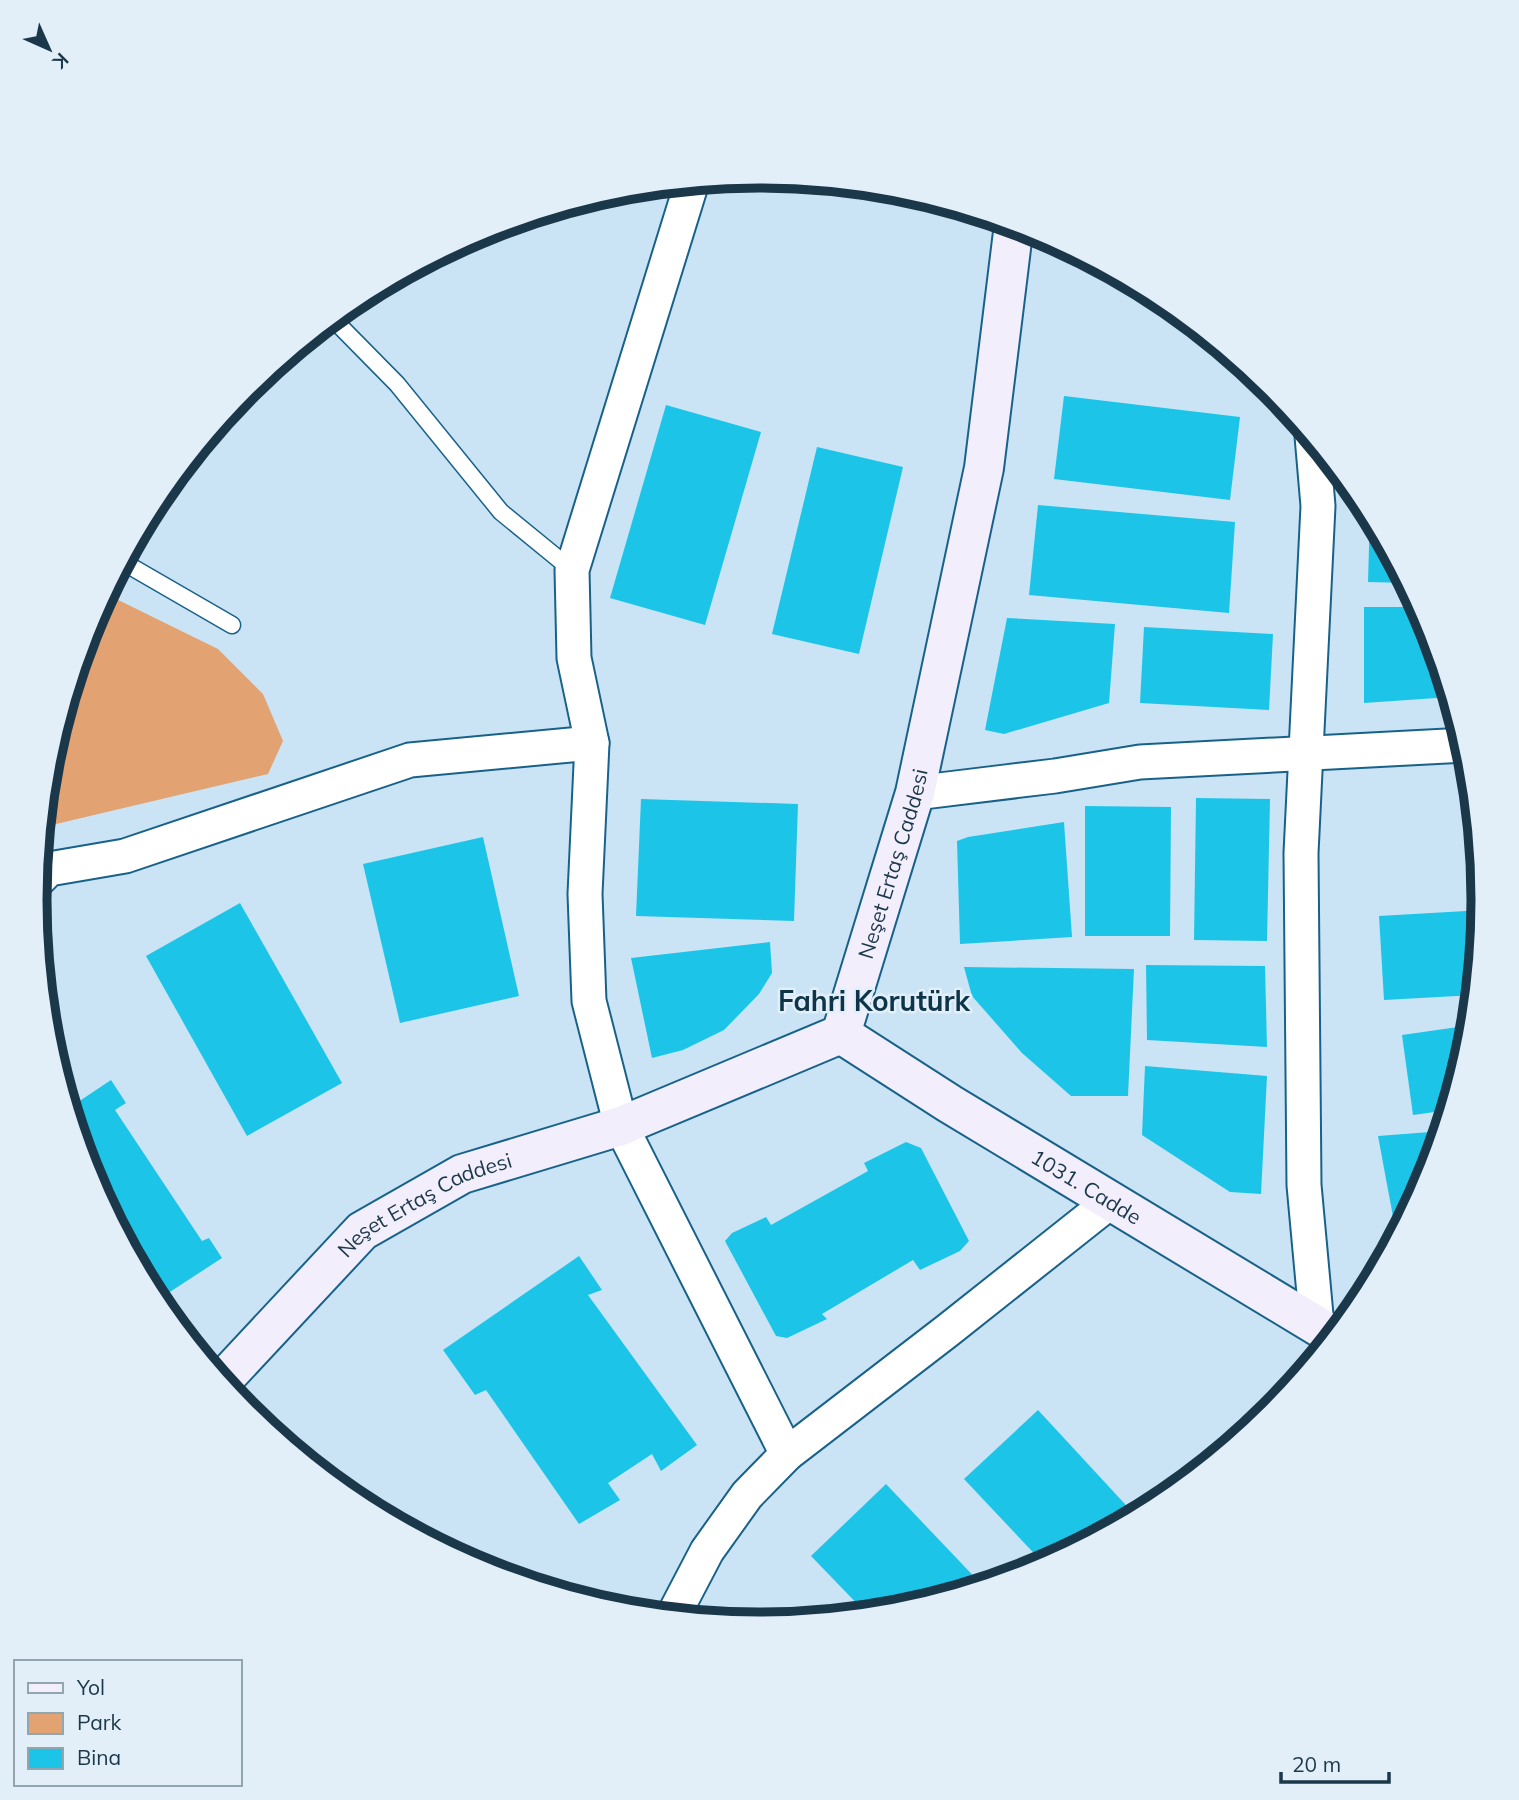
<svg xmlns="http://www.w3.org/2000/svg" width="1519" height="1800" font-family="Mulish,sans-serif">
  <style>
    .green { fill: #e2a272 }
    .building { fill: #1cc5e8 }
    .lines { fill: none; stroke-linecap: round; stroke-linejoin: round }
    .lane-casing { stroke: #186289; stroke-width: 19 }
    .street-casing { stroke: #186289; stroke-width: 37 }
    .secondary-casing { stroke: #186289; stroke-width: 42 }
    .lane { stroke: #fff; stroke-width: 16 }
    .street { stroke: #fff; stroke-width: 33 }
    .secondary { stroke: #f2eefc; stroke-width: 38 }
    .labels { text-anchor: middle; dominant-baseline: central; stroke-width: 5; stroke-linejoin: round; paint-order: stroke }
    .street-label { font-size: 21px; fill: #1b384a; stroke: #e2eff8 }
    .district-label { font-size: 28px; font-weight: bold; fill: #0e3449; stroke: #e2eff8 }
    .rim { fill: none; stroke: #1b384a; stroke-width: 9 }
  </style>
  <rect width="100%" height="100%" fill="#cae4f6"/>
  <!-- green -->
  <path class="green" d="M106,594L218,649L263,694L283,741L268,774L56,824L41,835L49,758L90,622Z"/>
  <!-- building -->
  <g class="building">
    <path d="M1064,396L1240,417L1230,500L1054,479Z"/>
    <path d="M666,405L761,432L705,625L610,598Z"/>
    <path d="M817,447L903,467L859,654L772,634Z"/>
    <path d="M1038,505L1235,522L1229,613L1029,595Z"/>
    <path d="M1370,512L1408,583L1368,582Z"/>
    <path d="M1364,607H1420L1429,623L1451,697L1364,703Z"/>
    <path d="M1007,618L1115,624L1109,703L1004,734L985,730Z"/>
    <path d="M1144,627L1273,634L1269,710L1140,703Z"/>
    <path d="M1196,798L1270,799L1267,941L1194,940Z"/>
    <path d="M641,799L798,804L794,921L636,916Z"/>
    <path d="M1085,806L1171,807L1170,936H1085Z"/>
    <path d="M1064,822L1072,937L960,944L957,841L968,837Z"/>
    <path d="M483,837L519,996L400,1023L363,864Z"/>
    <path d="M240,903L342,1083L247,1136L146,956Z"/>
    <path d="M1483,910L1475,995L1384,1000L1379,916Z"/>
    <path d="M770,942L772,973L759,994L724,1030L683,1050L652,1058L631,958Z"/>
    <path d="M1146,965L1265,966L1267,1047L1147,1040Z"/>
    <path d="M964,967L1134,969L1128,1096H1071L1022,1053L972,996Z"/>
    <path d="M1472,1025L1470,1042L1449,1110L1413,1115L1402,1035Z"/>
    <path d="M1145,1066L1267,1076L1261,1194L1230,1192L1142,1135Z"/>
    <path d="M111,1080L126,1103L115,1110L202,1241L209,1238L222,1258L156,1301L90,1177L69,1108Z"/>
    <path d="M1443,1131L1429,1178L1397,1238L1378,1136Z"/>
    <path d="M906,1142L921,1148L969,1241L960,1251L920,1270L913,1260L822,1314L827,1319L787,1338L776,1336L725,1241L732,1233L766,1217L771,1225L868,1171L864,1163Z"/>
    <path d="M579,1256L602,1290L588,1295L697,1445L661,1471L652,1454L608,1483L620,1500L579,1524L486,1390L475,1395L443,1350Z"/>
    <path d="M1038,1410L1136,1516L1045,1565L964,1479Z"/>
    <path d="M886,1484L983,1586L900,1611L867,1614L811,1556Z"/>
  </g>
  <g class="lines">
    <defs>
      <g id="lane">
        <path d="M332,318L397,384L501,512L572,570"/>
        <path d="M123,562L232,625"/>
      </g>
      <g id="street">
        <path d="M692,182L572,570L574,658L592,743L585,894L589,1001L621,1126L787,1454"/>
        <path d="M1312,436L1318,506L1301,853L1304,1185L1317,1326"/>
        <path d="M915,793L1055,776L1140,762L1466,745"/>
        <path d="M37,881L49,869L125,856L410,760L592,743"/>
        <path d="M673,1616L707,1551L747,1495L787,1454L947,1331L1111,1201"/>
      </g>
      <g id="secondary">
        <path id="s1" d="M841,1034L950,1104L1334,1336"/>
        <path id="s2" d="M222,1381L362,1231L462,1174L621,1126L841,1034L915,793L984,468L1014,224"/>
      </g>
    </defs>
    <!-- lane casing -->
    <use href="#lane" class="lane-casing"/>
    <!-- street casing -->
    <use href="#street" class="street-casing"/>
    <!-- secondary casing -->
    <use href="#secondary" class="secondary-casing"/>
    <!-- lane -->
    <use href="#lane" class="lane"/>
    <!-- street -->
    <use href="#street" class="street"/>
    <!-- secondary -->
    <use href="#secondary" class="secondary"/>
  </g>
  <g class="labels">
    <!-- street labels -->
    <g class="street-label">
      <text stroke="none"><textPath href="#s2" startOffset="903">Neşet Ertaş Caddesi</textPath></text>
      <text stroke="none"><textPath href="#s1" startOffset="289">1031. Cadde</textPath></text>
      <text stroke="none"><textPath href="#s2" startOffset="273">Neşet Ertaş Caddesi</textPath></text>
    </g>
    <!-- district labels -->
    <g class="district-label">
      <text x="874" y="1000">Fahri Korutürk</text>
    </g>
  </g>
  <!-- crop -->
  <path d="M0 0H1519V1800H0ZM47 900a712 712 0 1 1 1424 0a712 712 0 1 1-1424 0Z" fill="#e2eff8" fill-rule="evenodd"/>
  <path class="rim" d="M47 900a712 712 0 1 1 1424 0a712 712 0 1 1-1424 0Z"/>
  <!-- legend -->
  <rect x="14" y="1660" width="228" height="126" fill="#e2eff8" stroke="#92a6b2" stroke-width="2"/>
  <rect x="28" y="1683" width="35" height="10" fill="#f2eefc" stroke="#92a6b2" stroke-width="2"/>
  <text x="77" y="1695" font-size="21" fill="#1b384a">Yol</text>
  <rect x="28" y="1713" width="35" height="21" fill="#e2a272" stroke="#92a6b2" stroke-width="2"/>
  <text x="77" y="1730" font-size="21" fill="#1b384a">Park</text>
  <rect x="28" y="1748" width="35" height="21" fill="#1cc5e8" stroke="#92a6b2" stroke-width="2"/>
  <text x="77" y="1765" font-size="21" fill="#1b384a">Bina</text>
  <!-- north arrow -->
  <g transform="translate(49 49) rotate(135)" stroke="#e2eff8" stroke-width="5" paint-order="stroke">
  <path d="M0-5L12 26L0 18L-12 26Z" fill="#1b384a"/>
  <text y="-10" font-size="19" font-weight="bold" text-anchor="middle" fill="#1b384a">K</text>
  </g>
  <!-- scale -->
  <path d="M1281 1772v10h108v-10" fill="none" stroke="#1b384a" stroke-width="3.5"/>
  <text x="1292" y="1772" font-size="21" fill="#1b384a" stroke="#e2eff8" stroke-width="5" paint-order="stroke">20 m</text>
</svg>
